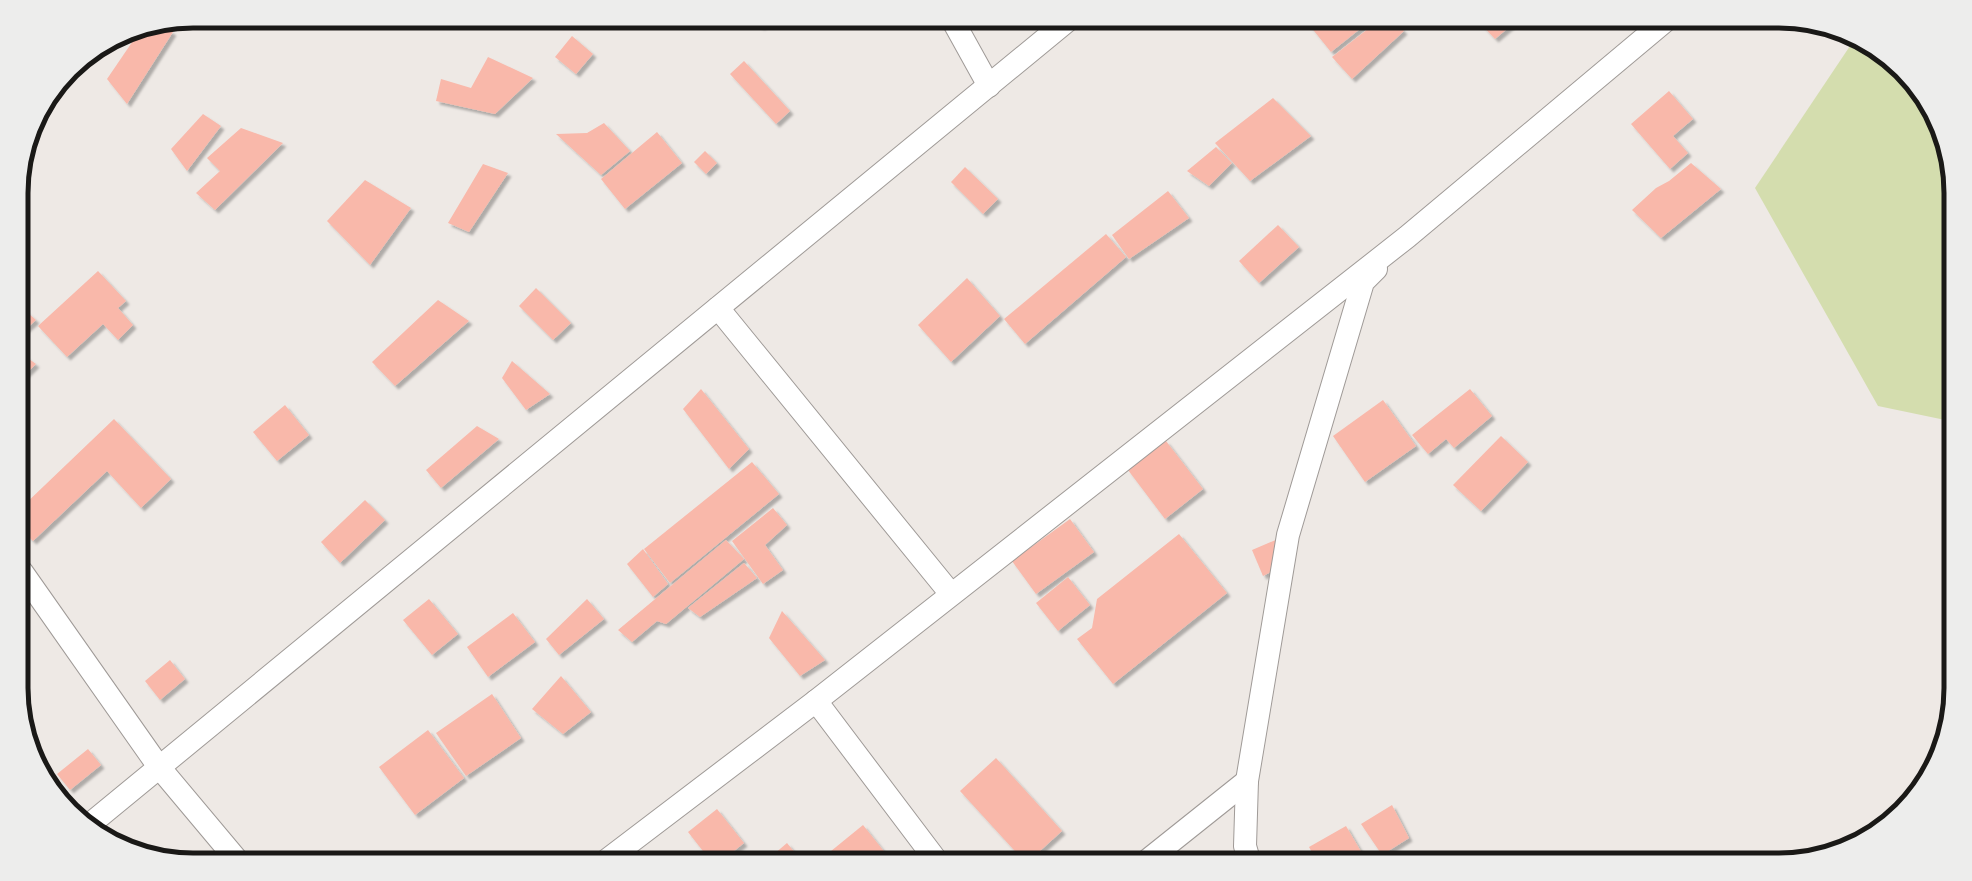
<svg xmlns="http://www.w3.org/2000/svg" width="1972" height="881" font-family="Barlow,sans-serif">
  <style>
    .green { fill: #d4ddae }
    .building { fill: #f9b8aa; filter: url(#shadow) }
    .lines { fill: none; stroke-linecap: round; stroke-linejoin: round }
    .minor-casing { stroke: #9f9a97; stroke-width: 24 }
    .minor { stroke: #fff; stroke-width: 22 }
    .rim { fill: none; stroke: #1a1917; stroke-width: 5 }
  </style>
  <defs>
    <filter id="shadow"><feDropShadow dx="3.5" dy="3.5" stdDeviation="1" flood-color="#0004"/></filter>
  </defs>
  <rect width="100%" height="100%" fill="#eee9e5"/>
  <!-- green -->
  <path class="green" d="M1854,40L1884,57L1916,88L1938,127L1950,171V421L1878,406L1755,188Z"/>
  <!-- building -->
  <g class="building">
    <path d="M756,21H768L761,27Z"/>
    <path d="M1306,21H1370L1331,52Z"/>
    <path d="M1378,21H1394L1404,31L1352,79L1332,57Z"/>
    <path d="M1478,21H1512L1514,23L1495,39Z"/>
    <path d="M163,27L173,32L127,104L107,79L139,32Z"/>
    <path d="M572,36L593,54L576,74L555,57Z"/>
    <path d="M488,57L533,78L495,114L436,101L441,79L471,88Z"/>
    <path d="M744,61L790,111L776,124L730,74Z"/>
    <path d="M1669,91L1693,119L1673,136L1688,153L1670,169L1631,124Z"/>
    <path d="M1273,98L1311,136L1250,181L1215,143Z"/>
    <path d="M203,114L221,126L187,171L171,149Z"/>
    <path d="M604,123L630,151L601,175L556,134L587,133Z"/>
    <path d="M241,128L283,143L215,210L196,193L220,171L207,158Z"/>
    <path d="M657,132L682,163L625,209L601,179Z"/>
    <path d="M1216,147L1232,163L1209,186L1187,171Z"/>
    <path d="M705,151L717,163L706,174L694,162Z"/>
    <path d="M1691,163L1721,189L1661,238L1632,210L1656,188L1669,181Z"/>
    <path d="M483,164L508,173L469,232L448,223Z"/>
    <path d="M965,167L998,199L983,214L951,182Z"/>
    <path d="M365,180L411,208L370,265L327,221Z"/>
    <path d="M1168,191L1189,218L1129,259L1112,235Z"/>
    <path d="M1278,225L1299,247L1259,283L1239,261Z"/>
    <path d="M1106,234L1126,257L1025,344L1004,319Z"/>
    <path d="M98,271L126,301L118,308L133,325L118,340L103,324L67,357L38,326Z"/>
    <path d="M967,278L1000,316L951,362L918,325Z"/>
    <path d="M536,288L571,323L553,340L519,306Z"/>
    <path d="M438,300L469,321L395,386L372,362Z"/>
    <path d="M22,308L36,320L25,330L22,327Z"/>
    <path d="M22,354L36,364L22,378Z"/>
    <path d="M512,361L550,394L526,410L502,378Z"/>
    <path d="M701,389L749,449L729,469L683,409Z"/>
    <path d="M1470,389L1492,416L1454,448L1446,439L1428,454L1412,435Z"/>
    <path d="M1383,400L1416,446L1365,482L1333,436Z"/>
    <path d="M285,405L309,435L277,461L253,432Z"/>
    <path d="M114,419L171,479L141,508L107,471L33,541L22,530V507Z"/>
    <path d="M477,426L499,439L441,488L426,470Z"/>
    <path d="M1501,436L1528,462L1481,511L1453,485Z"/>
    <path d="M1166,441L1203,489L1165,519L1128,470Z"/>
    <path d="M752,462L779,494L670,583L644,549Z"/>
    <path d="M365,500L385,520L340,563L321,542Z"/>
    <path d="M773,508L787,525L765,545L783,570L763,584L732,541Z"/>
    <path d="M1070,519L1094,552L1036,594L1012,561Z"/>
    <path d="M1179,534L1227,593L1113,684L1077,639L1092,628L1097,599Z"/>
    <path d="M1278,539L1275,570L1263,576L1252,550Z"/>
    <path d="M726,540L744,559L666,624L657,621L632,642L618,630Z"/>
    <path d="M643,549L668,584L653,597L627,564Z"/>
    <path d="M744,563L757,578L700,617L688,608Z"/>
    <path d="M1068,577L1090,605L1058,631L1036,603Z"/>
    <path d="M429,599L458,634L432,655L403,620Z"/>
    <path d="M587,599L604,619L559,655L546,639Z"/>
    <path d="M782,611L825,660L800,676L769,638Z"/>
    <path d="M513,613L535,642L488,677L467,647Z"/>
    <path d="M170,660L185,679L160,700L145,681Z"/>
    <path d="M561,676L591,712L563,734L532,709Z"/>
    <path d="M492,694L521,738L466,776L436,733Z"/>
    <path d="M428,730L464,778L415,815L379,767Z"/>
    <path d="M88,749L101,765L70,790L57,774Z"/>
    <path d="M996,758L1062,831L1030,860H1023L960,791Z"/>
    <path d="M1392,805L1409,838L1382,855L1361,824Z"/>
    <path d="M717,809L744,843L723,860H710L688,832Z"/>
    <path d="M863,825L891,860H820Z"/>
    <path d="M1346,826L1366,860H1316L1309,847Z"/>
    <path d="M787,843L801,860H767Z"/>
  </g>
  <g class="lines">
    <defs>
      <g id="minor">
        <path d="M953,21L989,86"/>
        <path d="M718,308L951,594"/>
        <path d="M22,572L159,767L237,860"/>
        <path d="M816,701L936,860"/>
        <path d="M89,825L1067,21"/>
        <path d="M607,860L816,701L1407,237L1665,21"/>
        <path d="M1148,860L1247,781"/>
        <path d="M1249,860L1245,846L1247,781L1288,535L1363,282L1376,269"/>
      </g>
    </defs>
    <!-- minor casing -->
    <use href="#minor" class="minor-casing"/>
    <!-- minor -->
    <use href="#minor" class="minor"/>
  </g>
  <!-- crop -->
  <path d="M0 0H1972V881H0ZM193 28H1779A165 165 0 0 1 1944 193V688A165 165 0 0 1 1779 853H193A165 165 0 0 1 28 688V193A165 165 0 0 1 193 28Z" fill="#ededec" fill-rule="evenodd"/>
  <path class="rim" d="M193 28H1779A165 165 0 0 1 1944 193V688A165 165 0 0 1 1779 853H193A165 165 0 0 1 28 688V193A165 165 0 0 1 193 28Z"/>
</svg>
